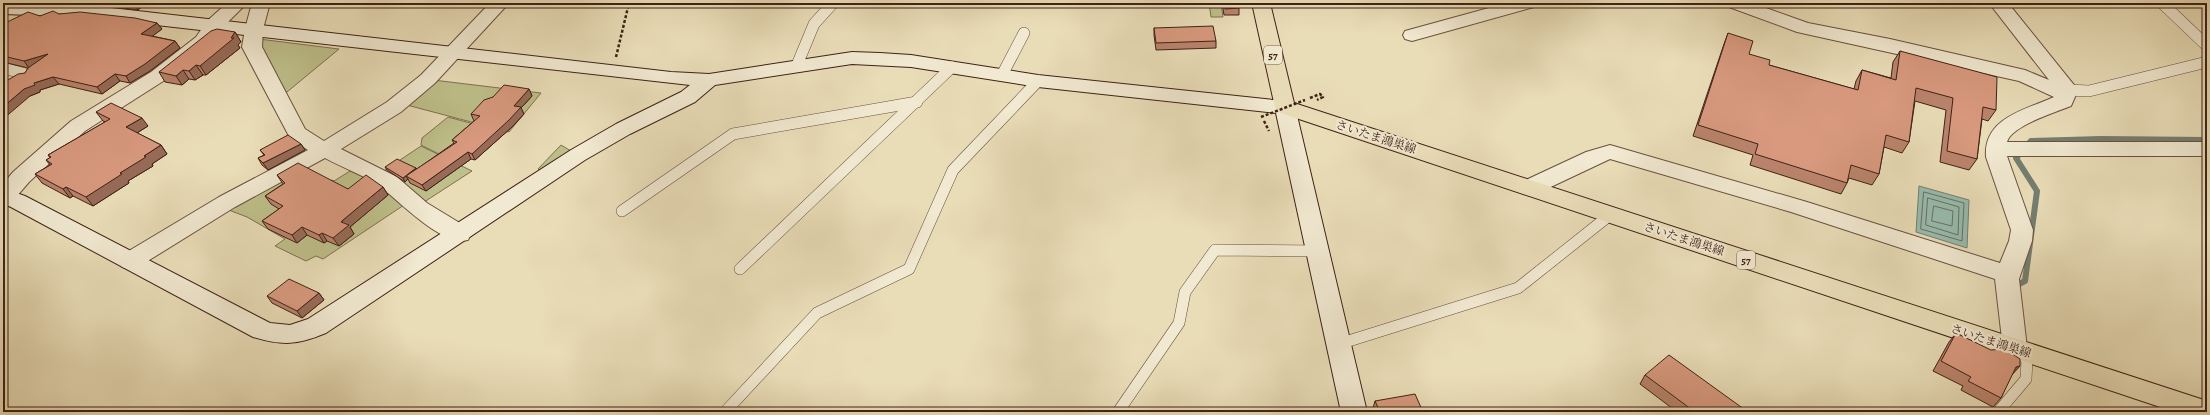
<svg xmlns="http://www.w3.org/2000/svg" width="2210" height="415" font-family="Alegreya,'Noto Serif JP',serif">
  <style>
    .green { fill: #bebf8a; stroke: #7e7050 }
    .water { fill: #97bcaf; stroke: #747e71 }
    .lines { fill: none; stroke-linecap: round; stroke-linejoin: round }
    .shore { stroke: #6b6e62; stroke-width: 1 }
    .stream { stroke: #747e71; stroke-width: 6 }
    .lane-casing { stroke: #6a503e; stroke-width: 12 }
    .street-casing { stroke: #6a503e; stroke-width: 2 }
    .secondary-casing { stroke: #3f2115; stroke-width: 2 }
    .primary-casing { stroke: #3f2115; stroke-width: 2 }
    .path { stroke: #3f2115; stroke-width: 2.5; stroke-dasharray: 3 2; stroke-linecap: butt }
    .lane { stroke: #f1e9d1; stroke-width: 11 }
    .street { fill: #f1e9d1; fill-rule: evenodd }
    .secondary { fill: #f1e9d1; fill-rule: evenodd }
    .primary { fill: #e9ddb8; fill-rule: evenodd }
    .path-bridge { stroke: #3f2115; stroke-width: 2.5; stroke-dasharray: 3 2; stroke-linecap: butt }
    .wall { fill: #ba846c; stroke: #3f2115 }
    .shaded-wall { fill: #976b58; stroke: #3f2115 }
    .building { fill: #d8997e; stroke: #3f2115 }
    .labels { text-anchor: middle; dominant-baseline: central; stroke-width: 4; stroke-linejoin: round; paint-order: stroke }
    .shield { fill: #f1e9d1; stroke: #745d4d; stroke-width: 1 }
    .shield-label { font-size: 11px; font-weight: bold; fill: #3f2115 }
    .street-label { font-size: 12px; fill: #3f2115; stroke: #f1e9d1 }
  </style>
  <rect width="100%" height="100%" fill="#e9ddb8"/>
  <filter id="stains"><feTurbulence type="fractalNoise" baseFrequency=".005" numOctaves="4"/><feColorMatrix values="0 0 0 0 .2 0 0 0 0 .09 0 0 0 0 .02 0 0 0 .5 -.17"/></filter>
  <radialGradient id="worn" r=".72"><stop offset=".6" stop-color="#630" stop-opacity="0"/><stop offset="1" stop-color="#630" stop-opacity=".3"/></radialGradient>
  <!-- green -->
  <g class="green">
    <path d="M1209,3H1221L1223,17H1211Z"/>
    <path d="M259,39L339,49L287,92L277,89Z"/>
    <path d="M433,80L541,93L509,132L403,104Z"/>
    <path d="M448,117L481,126L445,157L421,145L422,138Z"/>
    <path d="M561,145L571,151L542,171L538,169Z"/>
    <path d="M421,146L472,171L421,204L382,172Z"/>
    <path d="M350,171L379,183L404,205L323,259L316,256L306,261L275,246L285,239L247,217L226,209L287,176L328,182L332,180L334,181Z"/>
  </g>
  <!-- water -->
  <path class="water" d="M1919,186L1969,200L1967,248L1916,232Z"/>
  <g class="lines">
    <!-- shore -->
    <g class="shore">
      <path d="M1924,192L1964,203L1962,241L1921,229Z"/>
      <path d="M1928,198L1959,207L1958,235L1926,225Z"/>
      <path d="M1934,206L1953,211L1952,226L1932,221Z"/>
    </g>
    <!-- stream -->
    <path class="stream" d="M2013,287L2025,281L2037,191L2016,158L2031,141L2101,139L2207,140"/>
    <defs>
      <g id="lane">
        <path d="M2162,3L2207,46"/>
        <path d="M797,65L814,24L833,3"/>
        <path d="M3,68L26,74"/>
        <path d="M1002,75L1024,33"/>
        <path d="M2068,90L2089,91L2207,62"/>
        <path d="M622,211L733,134L917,102"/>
        <path d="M740,269L952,67"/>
        <path d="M1339,344L1518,288L1610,215"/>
        <path d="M725,412L817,313L909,269L953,170L1038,81"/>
        <path d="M1118,412L1179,323L1185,292L1215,250L1318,251"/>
        <path d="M1998,412L2026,379L2027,360L2018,351"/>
      </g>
      <g id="street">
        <path d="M227,3H247L221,29L210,45L165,80L85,131L29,182L11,203L3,206V184L13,172L71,121L151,72L196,37L207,21Z"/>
        <path d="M252,3H270L263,29L262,47L305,129L324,141L387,102L421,75L490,3H509L435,83L401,112L341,149L397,177L427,203L468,228L471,234L468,240C443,247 401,203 382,188C366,176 343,168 325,158L235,207L138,267L130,269L122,267L119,261L122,255L219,197L308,150L290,138L242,47L245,29Z"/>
        <path d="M1507,3H1537L1534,7L1412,41L1405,39L1403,35L1405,31Z"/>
        <path d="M1726,3H1752L1808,23L1890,39L2025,70L2049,80L1989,3H2008L2078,90L2071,106C2056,112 2011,126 2007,142H2207V156H2007L2033,230L2032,241L2019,279L2027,348L2024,355L2015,358L2006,355L2003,348L1995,279L1791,212L1610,159L1538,193L1530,196L1522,193L1519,188L1522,183L1528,179L1586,152L1610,145L1807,202L2000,263L2009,241L2011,230L1986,157C1983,118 2025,110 2054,97L2019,81L1797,32L1729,7Z"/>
      </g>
      <path id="secondary" d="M3,3L85,5L671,72L709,74L852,52L880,53L911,55L1038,75L1292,102L1295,107L1367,412H1341L1276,113L1038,87L911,67L852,64L715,85L695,102L630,134L585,160L326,333C297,345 283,346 253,337L9,206L3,207V191L8,190L25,196L270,323L290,325L308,319L571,150L616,124L681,92L690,85L85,17L3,14Z"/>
      <path id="primary" d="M1252,3H1270L1294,103L2207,401V412H2175L1278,112L1275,107Z"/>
    </defs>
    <!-- lane casing -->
    <use href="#lane" class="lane-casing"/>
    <!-- street casing -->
    <use href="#street" class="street-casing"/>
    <!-- secondary casing -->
    <use href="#secondary" class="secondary-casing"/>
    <!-- primary casing -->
    <use href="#primary" class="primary-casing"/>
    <!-- path -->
    <g class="path">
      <path d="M616,57L629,3"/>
      <path d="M1310,98L1320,94L1323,97L1317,100"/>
      <path d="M1264,121L1269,131"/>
    </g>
    <!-- lane -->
    <use href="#lane" class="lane"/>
    <!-- street -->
    <use href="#street" class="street"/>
    <!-- secondary -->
    <use href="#secondary" class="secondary"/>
    <!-- primary -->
    <use href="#primary" class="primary"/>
    <!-- path-bridge -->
    <path class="path-bridge" d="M1261,117L1305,100"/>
  </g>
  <!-- wall -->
  <g class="wall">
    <path d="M90,3H146L138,10L91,4Z"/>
    <path d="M1222,3H1239V15H1224Z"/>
    <path d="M59,14L157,23L162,29L152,36L175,41L180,48L150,71L130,83L120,81L102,94L59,84L40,90V92L30,96L25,73L28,68L3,62V24L40,16Z"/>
    <path d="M1154,28L1216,41V48L1156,50L1154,35Z"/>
    <path d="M235,32L241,42L238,45L240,48L206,75H203L195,80L189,79L182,85L165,82L159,72Z"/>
    <path d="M1728,33L1749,54L1769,65L1854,89L1856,81L1862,70L1891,78L1893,62L1900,51L1996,110L1988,121L1982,119L1977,159L1969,170L1940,162L1946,110L1915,101L1909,142L1902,153L1884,147L1879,174L1872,185L1849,178L1847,183L1841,194L1750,165L1753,155L1693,136L1724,44Z"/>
    <path d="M529,89L532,96L521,108L524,114L512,127L475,160L471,159L426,191L410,183L408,179L405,182L387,170L385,167L416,168L417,169L454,143L452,140L474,121L471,114L493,97Z"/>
    <path d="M96,112L148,126L137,133L161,145L167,154L152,164L153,166L128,181L129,183L93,206L73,196L70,198L42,183L35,174L50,165L46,160L50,158L48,155L105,122L103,121Z"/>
    <path d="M301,144L305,150L268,170L262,165L258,158L264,155L260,150Z"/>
    <path d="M277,175L348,189L383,187L388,195L350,227L354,234L339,246L327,241L324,243L307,235L297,243L268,229L262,221L279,209L271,204L265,196L283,184Z"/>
    <path d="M319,293L324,300L302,318L272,303L267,296Z"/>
    <path d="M1956,333L2020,366L2012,374L2001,398L1993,407L1961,390L1963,386L1933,371L1949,342Z"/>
    <path d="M1645,375L1748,412H1677L1640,384Z"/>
    <path d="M1375,401L1423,412H1375L1373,408Z"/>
  </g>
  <!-- shaded-wall -->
  <g class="shaded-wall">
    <path d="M133,3H146L138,10Z"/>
    <path d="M157,23L162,29L146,41L141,34Z"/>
    <path d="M235,32L241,42L238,45L240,48L206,75L200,66L231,38Z"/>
    <path d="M175,41L180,48L150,71L130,83L126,76Z"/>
    <path d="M48,54L29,68L24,61Z"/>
    <path d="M196,65L203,75L195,80L189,71Z"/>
    <path d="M183,70L189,79L182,85L176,76Z"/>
    <path d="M115,74L120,81L102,94L97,87Z"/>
    <path d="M53,77L59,84L40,90V92L30,96L3,119V107L24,89L34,83Z"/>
    <path d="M529,89L532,96L521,108L524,114L512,127L475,160L472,154Z"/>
    <path d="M142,118L148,126L132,136L126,127Z"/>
    <path d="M301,144L305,150L268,170L263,163Z"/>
    <path d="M161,145L167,154L152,164L153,166L128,181L129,183L93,206L86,197L144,156Z"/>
    <path d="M468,152L471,159L426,191L422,185Z"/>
    <path d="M416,168L418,172L406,176L408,179L405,182L403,178Z"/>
    <path d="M66,187L73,196L70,198L63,189Z"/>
    <path d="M383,187L388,195L350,227L354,234L339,246L333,238L343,220Z"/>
    <path d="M302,227L307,235L297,243L292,235Z"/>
    <path d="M322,233L327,241L324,243L319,235Z"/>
    <path d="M319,293L324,300L302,318L297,311Z"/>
    <path d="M2020,366L2011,376L2016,367Z"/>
  </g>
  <!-- building -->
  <g class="building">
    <path d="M1224,3H1239V8L1225,9Z"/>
    <path d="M53,11L59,14L80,12L135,18L157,23L141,34L175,41L145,64L126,76L115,74L97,87L53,77L34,83L35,85L24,89L3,107V83L18,74L25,73L28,68L48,54L24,61L3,56V24L28,12L40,16Z"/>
    <path d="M1213,26L1216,41L1156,43L1154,28Z"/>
    <path d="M217,29L235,32L231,38H234L200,66L196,65L189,71L183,70L176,76L159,72L211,31Z"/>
    <path d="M1728,33L1753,41L1749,54L1770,60L1769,65L1858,90L1862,70L1896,80L1900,51L1997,77L1996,110L1983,107L1977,159L1947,151L1953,98L1916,88L1909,142L1886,135L1879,174L1851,165L1847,183L1755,154L1758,144L1698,125Z"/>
    <path d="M504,85L529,89L514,106L521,107L509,120L472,154L468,152L422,185L406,176L457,142L452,140L480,116L471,114L484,100L493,97Z"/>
    <path d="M111,103L142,118L126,127L161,145L144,156L146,157L120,173L122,174L86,197L66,187L63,189L35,174L52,164L46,160L51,157L48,155L110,119L96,112Z"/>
    <path d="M288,135L301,144L263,163L258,158L265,155L260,150Z"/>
    <path d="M397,159L416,168L403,178L385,167Z"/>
    <path d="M298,163L348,189L366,175L383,187L343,220L341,222L349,225L333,238L322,233L319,235L302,227L292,235L262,221L283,206L265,196L285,183L277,175Z"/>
    <path d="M289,279L319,293L297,311L267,296Z"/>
    <path d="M1956,333L1991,350L2005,349L2020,359V366L2016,367L2001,398L1968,381L1971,377L1941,361Z"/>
    <path d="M1669,355L1748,412H1695L1645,375Z"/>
    <path d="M1415,394L1423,412H1380L1375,401Z"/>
  </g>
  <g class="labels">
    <!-- shield labels -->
    <g class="shield">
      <rect x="1264" y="46" width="18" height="18" rx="3"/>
      <rect x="1737" y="251" width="18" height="18" rx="3"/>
    </g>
    <g class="shield-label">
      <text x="1273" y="55">57</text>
      <text x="1746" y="260">57</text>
    </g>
    <!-- street labels -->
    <g class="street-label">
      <text transform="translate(1376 137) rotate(18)">さいたま鴻巣線</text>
      <text transform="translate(1684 239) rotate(18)">さいたま鴻巣線</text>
      <text transform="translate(1991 341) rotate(18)">さいたま鴻巣線</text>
    </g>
  </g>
  <!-- margin -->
  <rect width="2210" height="415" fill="none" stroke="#e9ddb8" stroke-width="16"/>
  <rect x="4" y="4" width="2202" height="407" fill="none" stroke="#3f2115" stroke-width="2"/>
  <rect x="8" y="8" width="2194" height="399" fill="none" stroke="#3f2115"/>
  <rect width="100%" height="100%" filter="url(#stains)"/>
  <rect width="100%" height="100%" fill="url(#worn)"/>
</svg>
